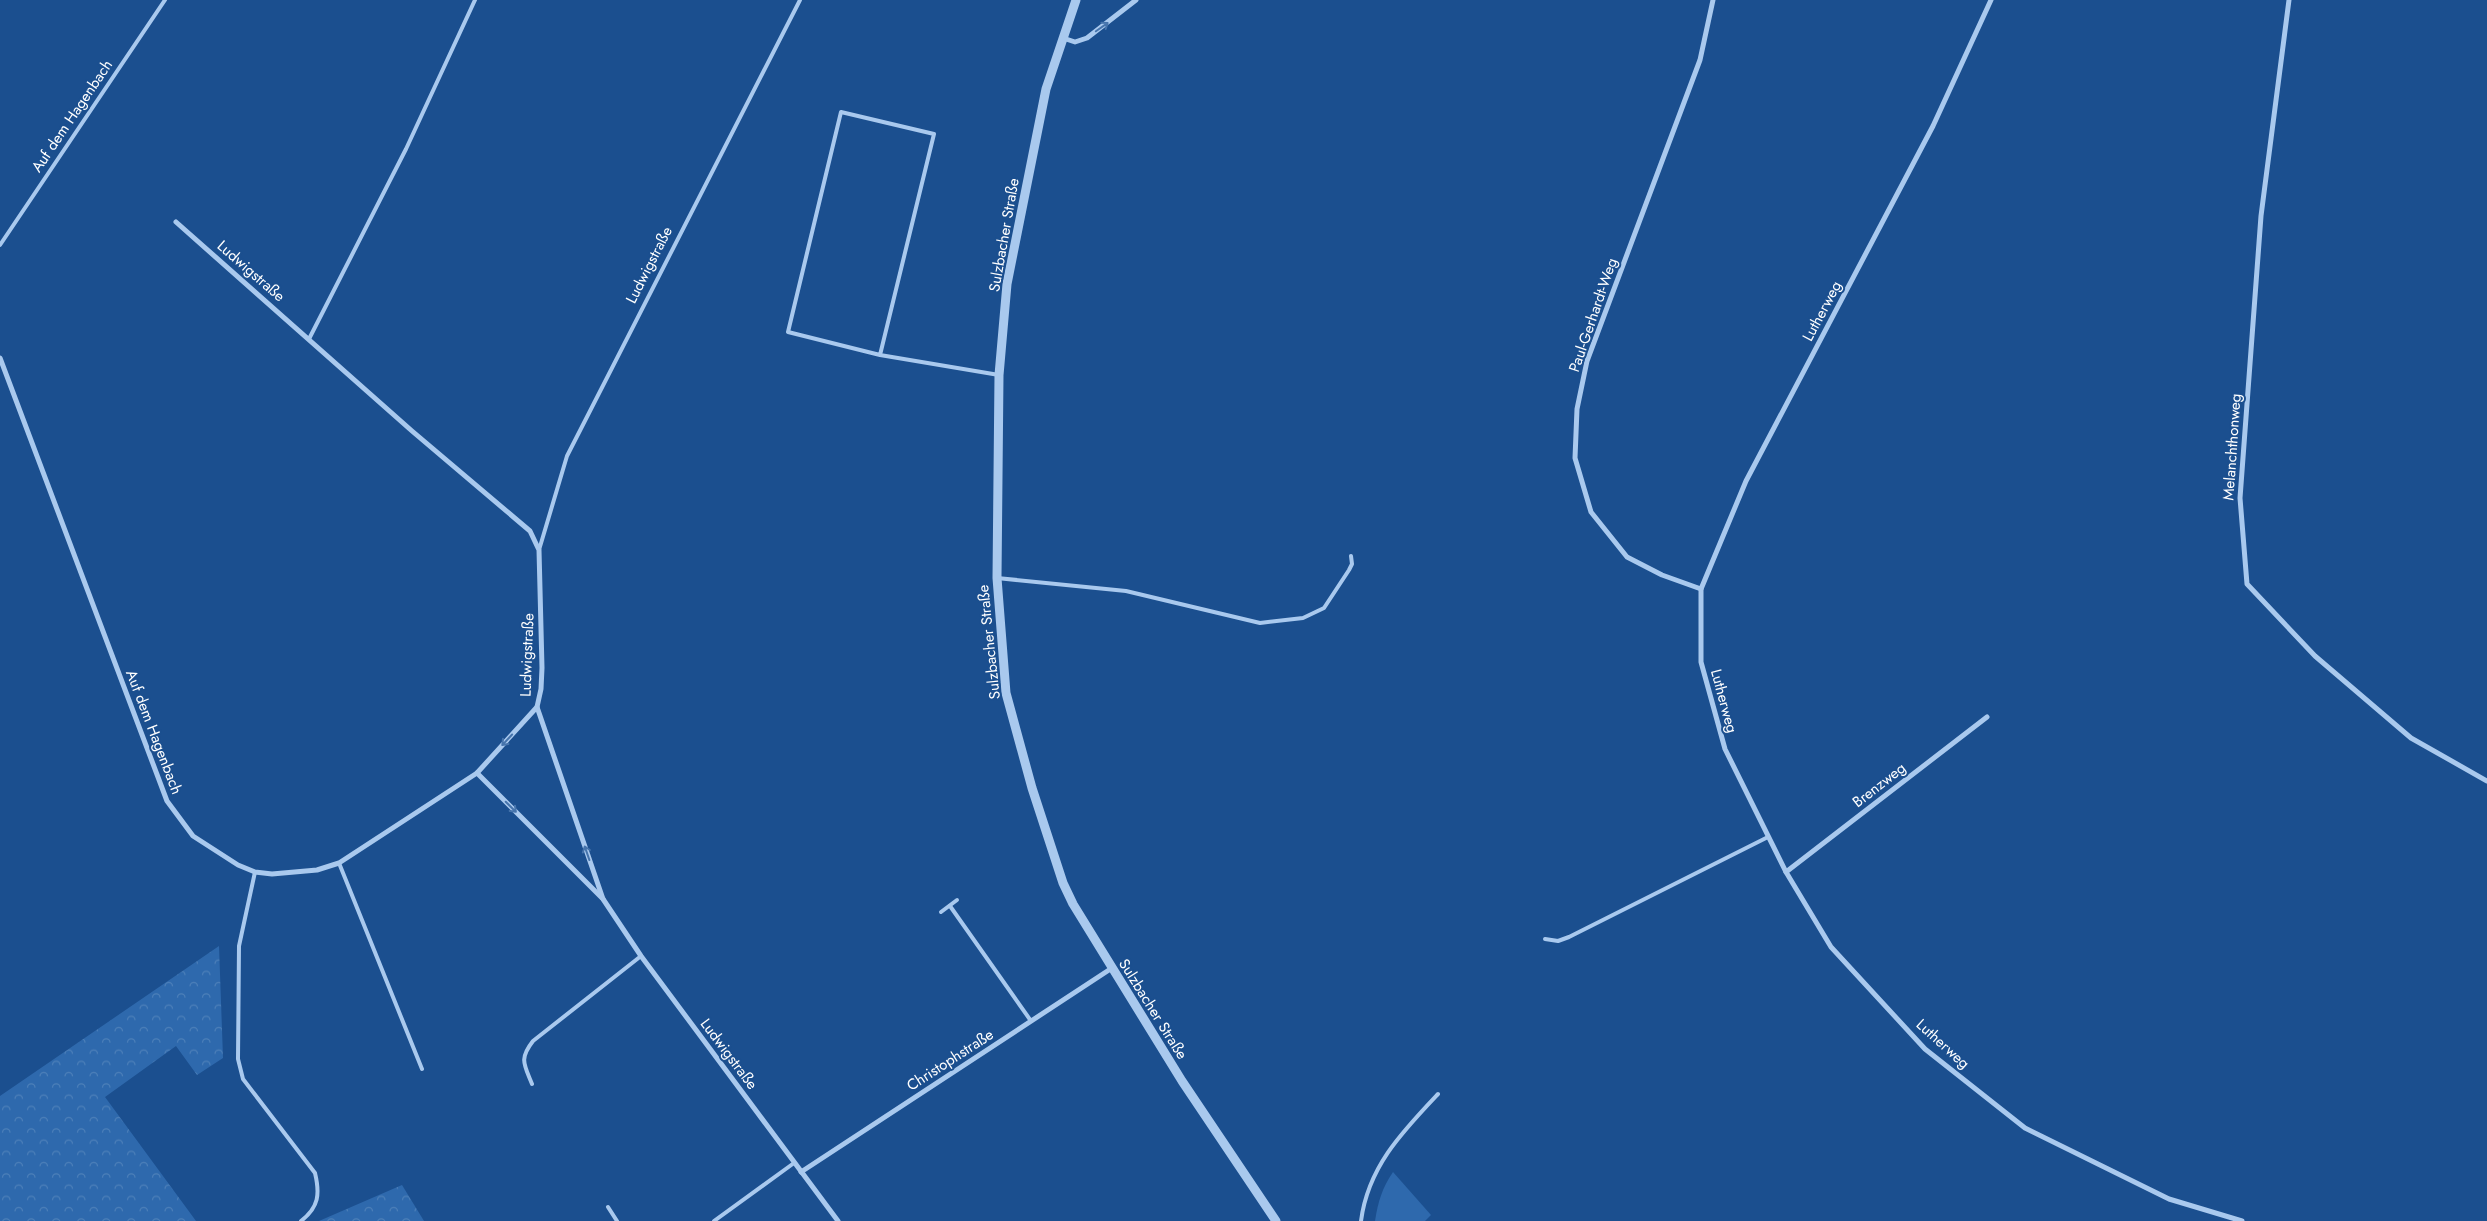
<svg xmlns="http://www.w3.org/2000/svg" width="2487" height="1221" font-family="Jost,sans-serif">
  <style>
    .park { fill: url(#park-crowns) }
    .garden { fill: #2e69ad }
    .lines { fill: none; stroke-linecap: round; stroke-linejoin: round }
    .service { stroke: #a9c9ee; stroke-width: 4 }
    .minor { stroke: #a9c9ee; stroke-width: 5 }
    .tertiary { stroke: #a9c9ee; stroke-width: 9 }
    .oneway { stroke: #4674ac }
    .labels { text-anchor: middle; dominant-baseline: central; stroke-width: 4; stroke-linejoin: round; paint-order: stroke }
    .street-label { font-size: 15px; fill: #fff; stroke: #1b4f8f }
  </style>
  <defs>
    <pattern id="park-crowns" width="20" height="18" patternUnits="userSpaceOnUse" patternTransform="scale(1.25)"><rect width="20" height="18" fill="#2e69ad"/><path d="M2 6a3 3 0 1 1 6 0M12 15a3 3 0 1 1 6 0" fill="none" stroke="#4d80b9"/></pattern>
  </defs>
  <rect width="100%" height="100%" fill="#1b4f8f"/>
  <!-- park -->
  <g class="park">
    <path d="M219,946L223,1058L197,1075L176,1046L105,1097L196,1221H0V1096Z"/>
    <path d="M402,1185L424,1221H319Z"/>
  </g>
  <!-- garden -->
  <path class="garden" d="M1393,1172L1431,1215L1425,1221H1375C1378,1202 1382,1188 1393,1172Z"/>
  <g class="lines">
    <!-- service -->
    <g class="service">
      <path d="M0,245L165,0"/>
      <path d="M309,339L406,149L475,0"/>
      <path d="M880,355L934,134L841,112L788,332L880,355L999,375"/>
      <path d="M539,550L567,456L800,0"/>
      <path d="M997,578L1126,591L1260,623L1303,618L1324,608L1349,570L1352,564L1351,556"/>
      <path d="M339,863L422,1069"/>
      <path d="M255,872L239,946L238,1059L243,1079L315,1173C320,1194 319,1207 301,1221"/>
      <path d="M950,906L1031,1021"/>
      <path d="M941,912L957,900"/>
      <path d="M1545,939L1558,941L1569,937L1768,837"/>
      <path d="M532,1084C524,1064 519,1059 533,1041L641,956"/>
      <path d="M608,1207L617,1221"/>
      <path d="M714,1221L794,1163"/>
      <path d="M1361,1221C1368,1167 1402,1132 1438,1094"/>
    </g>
    <!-- minor -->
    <g class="minor">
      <path d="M1991,0L1933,126L1746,481L1701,589V662L1725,749L1786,872L1831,947L1925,1049L2025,1128L2169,1199L2242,1221"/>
      <path d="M2289,0L2261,216L2240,498L2247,584L2315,656L2411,738L2487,781"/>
      <path d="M1063,38L1075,42L1087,38L1136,0"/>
      <path d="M176,222L412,431L530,531L539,550L542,668L541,689L537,707L603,899"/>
      <path d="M0,358L167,801L193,836L238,865L255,872L272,874L317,870L339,863L477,773L537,707"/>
      <path d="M1701,589L1662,575L1627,557L1591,512L1575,458L1577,409L1587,361L1700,60L1713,0"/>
      <path d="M477,773L603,899L641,956L838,1221"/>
      <path d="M1786,872L1987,717"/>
      <path d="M801,1172L1112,968"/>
    </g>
    <!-- tertiary -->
    <path class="tertiary" d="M1076,0L1046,89L1007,284L999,375L997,578L1006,693L1032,788L1063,883L1073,904L1182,1081L1276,1221"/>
  </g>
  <!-- one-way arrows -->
  <defs><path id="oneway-shaft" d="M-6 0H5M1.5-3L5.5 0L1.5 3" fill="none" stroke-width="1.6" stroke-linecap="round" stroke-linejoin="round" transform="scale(1.25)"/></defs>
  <g class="oneway">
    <use href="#oneway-shaft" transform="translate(1102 27) rotate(-35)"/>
    <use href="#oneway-shaft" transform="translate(507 740) rotate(133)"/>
    <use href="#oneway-shaft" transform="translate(511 807) rotate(45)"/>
    <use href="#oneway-shaft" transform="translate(587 853) rotate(-109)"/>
  </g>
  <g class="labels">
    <!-- street labels -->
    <g class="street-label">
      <text transform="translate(72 116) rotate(-56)">Auf dem Hagenbach</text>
      <text transform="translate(1004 235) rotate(-80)">Sulzbacher Straße</text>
      <text transform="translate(649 265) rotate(-63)">Ludwigstraße</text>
      <text transform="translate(251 271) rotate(41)">Ludwigstraße</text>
      <text transform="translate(1822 311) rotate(-62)">Lutherweg</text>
      <text transform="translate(1593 315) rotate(-71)">Paul-Gerhardt-Weg</text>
      <text transform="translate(2232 447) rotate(-86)">Melanchthonweg</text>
      <text transform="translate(989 642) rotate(-96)">Sulzbacher Straße</text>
      <text transform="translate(527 655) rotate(-88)">Ludwigstraße</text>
      <text transform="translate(1724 701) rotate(75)">Lutherweg</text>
      <text transform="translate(154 732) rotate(69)">Auf dem Hagenbach</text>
      <text transform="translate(1879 785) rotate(-38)">Brenzweg</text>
      <text transform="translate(1153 1009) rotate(58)">Sulzbacher Straße</text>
      <text transform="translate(1943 1044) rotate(42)">Lutherweg</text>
      <text transform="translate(729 1054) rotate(53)">Ludwigstraße</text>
      <text transform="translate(950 1060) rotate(-33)">Christophstraße</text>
    </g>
  </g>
</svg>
